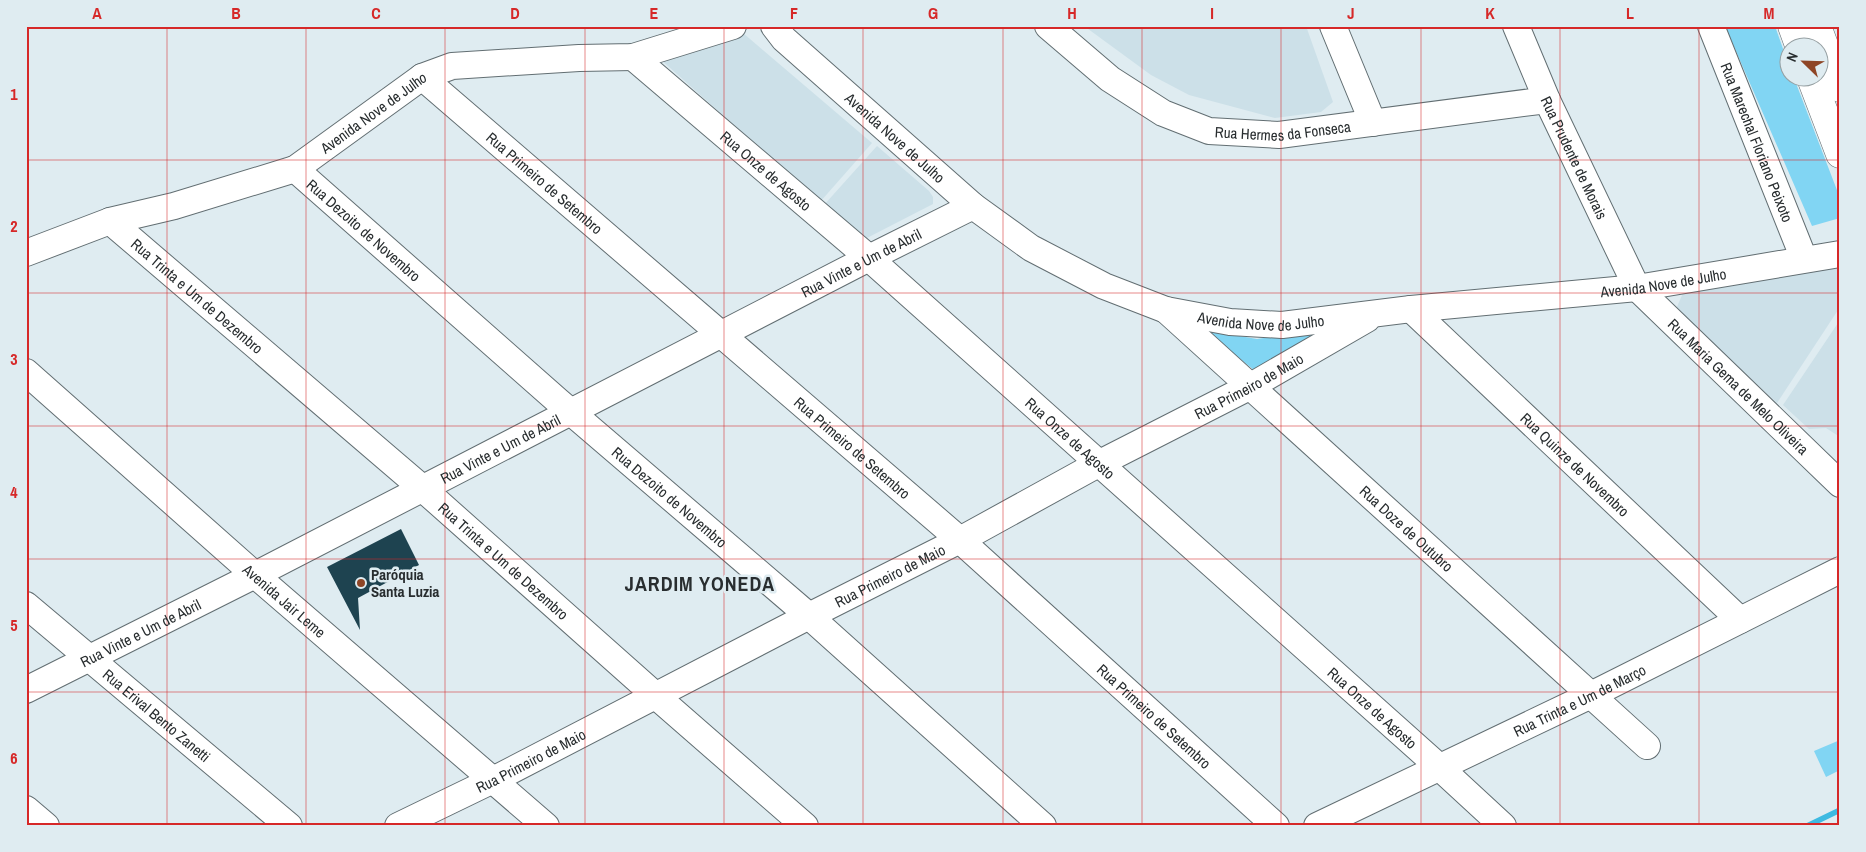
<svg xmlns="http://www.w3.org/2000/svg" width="1866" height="852" font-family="'Archivo Narrow',sans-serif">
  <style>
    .built { fill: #cce0e8 }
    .green { fill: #81d5f3 }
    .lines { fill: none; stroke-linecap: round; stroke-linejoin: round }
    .stream { stroke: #3ebae1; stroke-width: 5.5 }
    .building { fill: #1e4350 }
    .minor-casing { stroke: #626e72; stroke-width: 28 }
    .major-casing { stroke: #626e72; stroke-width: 29 }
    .minor { stroke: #fff; stroke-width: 26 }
    .major { stroke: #fff; stroke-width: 28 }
    .grid { fill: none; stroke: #d62828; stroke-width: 1; stroke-opacity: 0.55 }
    .poi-dot { fill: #8e4526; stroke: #dfecf1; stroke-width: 2 }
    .labels { text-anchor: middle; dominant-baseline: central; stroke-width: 5; stroke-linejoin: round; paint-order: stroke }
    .street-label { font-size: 15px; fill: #282d2f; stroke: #dfecf1 }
    .poi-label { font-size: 15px; font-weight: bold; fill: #282d2f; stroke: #dfecf1; text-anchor: start }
    .district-label { font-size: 20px; font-weight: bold; letter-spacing: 1px; fill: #282d2f; stroke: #dfecf1 }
    .neatline { fill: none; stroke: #d62828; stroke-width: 2 }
    .grid-label { font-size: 16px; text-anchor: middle; font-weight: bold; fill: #d62828 }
  </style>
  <rect width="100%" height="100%" fill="#dfecf1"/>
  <!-- built -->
  <g class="built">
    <path d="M1084,26H1306L1333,102L1321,112L1275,118L1189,95L1151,75Z"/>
    <path d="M743,33L872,143L820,202L659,58Z"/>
    <path d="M877,146L929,191L933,197V204L865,239L824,205Z"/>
    <path d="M1840,267V307L1777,403L1676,309L1683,293Z"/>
    <path d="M1840,320V437L1826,428L1809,429L1783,405Z"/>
  </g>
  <!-- green -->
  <g class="green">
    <path d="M1725,26H1775L1788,63V78H1794L1840,198V218L1812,226Z"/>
    <path d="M1335,327L1254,370L1204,330L1257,339Z"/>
    <path d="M1840,740V770L1826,777L1814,751Z"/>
  </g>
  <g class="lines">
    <!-- stream -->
    <path class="stream" d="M1807,826L1840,810"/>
  </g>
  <!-- building -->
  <path class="building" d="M401,529L419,565L358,598L360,630L327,567Z"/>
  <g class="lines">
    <defs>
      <g id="minor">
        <path id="s1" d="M774,26L784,39L973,206L1031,248L1104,286L1166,310L1230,322L1282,325L1411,309L1637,288L1840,254"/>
        <path id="s2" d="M1048,26L1110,79L1163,113L1209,131L1279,135L1547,100"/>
        <path d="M1333,26L1373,123"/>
        <path id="s3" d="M1516,26L1547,100L1637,288L1840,484"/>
        <path id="s4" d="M1711,26L1804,259"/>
        <path id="s5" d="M633,57L869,258L1438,766L1503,826"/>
        <path id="s6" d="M422,77L960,540L1276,826"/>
        <path id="s7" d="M295,169L558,401L809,616L1043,826"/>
        <path id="s8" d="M110,221L422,488L656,696L805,826"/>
        <path id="s9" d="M26,253L110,221L174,206L295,169L422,77L452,66L579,58L633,57L733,26"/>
        <path id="s10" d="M1411,309L1740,620"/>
        <path id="s11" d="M1166,310L1647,746"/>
        <path id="s12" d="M26,372L255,575L546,826"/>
        <path id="s13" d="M26,605L289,826"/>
        <path id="s14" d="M26,690L255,575L869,258L973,206"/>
        <path d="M26,809L46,826"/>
        <path id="s15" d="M398,826L493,780L809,616L960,540L1098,464L1251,386L1367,319"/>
        <path id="s16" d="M1317,826L1591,695L1840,570"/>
      </g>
      <g id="major">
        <path d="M1792,26L1800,48"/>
        <path d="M1817,26L1840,88"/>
        <path d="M1811,78L1840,154"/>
      </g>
    </defs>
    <!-- minor casing -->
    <use href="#minor" class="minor-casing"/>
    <!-- major casing -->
    <use href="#major" class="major-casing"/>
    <!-- minor -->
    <use href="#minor" class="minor"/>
    <!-- major -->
    <use href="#major" class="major"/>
  </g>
  <!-- grid -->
  <path class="grid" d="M167,26V826M306,26V826M445,26V826M585,26V826M724,26V826M863,26V826M1003,26V826M1142,26V826M1281,26V826M1421,26V826M1560,26V826M1699,26V826M26,160H1840M26,293H1840M26,426H1840M26,559H1840M26,692H1840"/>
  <!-- markers -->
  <circle class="poi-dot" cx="361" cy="583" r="5"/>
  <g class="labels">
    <!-- street labels -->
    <g class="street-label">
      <text stroke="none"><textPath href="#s9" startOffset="379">Avenida Nove de Julho</textPath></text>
      <text stroke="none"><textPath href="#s2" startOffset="268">Rua Hermes da Fonseca</textPath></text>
      <text stroke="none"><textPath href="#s1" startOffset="165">Avenida Nove de Julho</textPath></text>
      <text stroke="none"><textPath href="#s4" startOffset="125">Rua Marechal Floriano Peixoto</textPath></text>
      <text stroke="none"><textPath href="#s3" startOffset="144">Rua Prudente de Morais</textPath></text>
      <text stroke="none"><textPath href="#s5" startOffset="175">Rua Onze de Agosto</textPath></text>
      <text stroke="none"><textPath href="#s6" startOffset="162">Rua Primeiro de Setembro</textPath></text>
      <text stroke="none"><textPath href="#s7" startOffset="92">Rua Dezoito de Novembro</textPath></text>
      <text stroke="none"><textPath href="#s14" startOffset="938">Rua Vinte e Um de Abril</textPath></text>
      <text stroke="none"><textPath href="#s1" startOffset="990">Avenida Nove de Julho</textPath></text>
      <text stroke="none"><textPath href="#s8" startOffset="115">Rua Trinta e Um de Dezembro</textPath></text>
      <text stroke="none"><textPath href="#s1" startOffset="585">Avenida Nove de Julho</textPath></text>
      <text stroke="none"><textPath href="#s15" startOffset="958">Rua Primeiro de Maio</textPath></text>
      <text stroke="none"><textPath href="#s3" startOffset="430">Rua Maria Gema de Melo Oliveira</textPath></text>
      <text stroke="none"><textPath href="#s5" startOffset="580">Rua Onze de Agosto</textPath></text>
      <text stroke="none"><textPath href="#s6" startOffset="568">Rua Primeiro de Setembro</textPath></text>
      <text stroke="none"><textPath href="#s14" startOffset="532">Rua Vinte e Um de Abril</textPath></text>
      <text stroke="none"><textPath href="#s10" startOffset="226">Rua Quinze de Novembro</textPath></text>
      <text stroke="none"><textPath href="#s7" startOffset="498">Rua Dezoito de Novembro</textPath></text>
      <text stroke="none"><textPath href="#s11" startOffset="325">Rua Doze de Outubro</textPath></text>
      <text stroke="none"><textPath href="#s8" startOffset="520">Rua Trinta e Um de Dezembro</textPath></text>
      <text stroke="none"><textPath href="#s15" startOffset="552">Rua Primeiro de Maio</textPath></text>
      <text stroke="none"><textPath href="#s12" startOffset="345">Avenida Jair Leme</textPath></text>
      <text stroke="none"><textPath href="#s14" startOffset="128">Rua Vinte e Um de Abril</textPath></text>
      <text stroke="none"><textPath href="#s16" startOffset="291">Rua Trinta e Um de Março</textPath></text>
      <text stroke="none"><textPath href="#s5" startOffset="985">Rua Onze de Agosto</textPath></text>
      <text stroke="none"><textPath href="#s13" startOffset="171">Rua Erival Bento Zanetti</textPath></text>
      <text stroke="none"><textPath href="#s6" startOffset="972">Rua Primeiro de Setembro</textPath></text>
      <text stroke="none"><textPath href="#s15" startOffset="148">Rua Primeiro de Maio</textPath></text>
    </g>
    <!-- poi labels -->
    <g class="poi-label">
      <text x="371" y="574">Paróquia<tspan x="371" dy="17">Santa Luzia</tspan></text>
    </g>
    <!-- district labels -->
    <g class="district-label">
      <text x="700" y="583">JARDIM YONEDA</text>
    </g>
  </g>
  <!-- border -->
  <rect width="1866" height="852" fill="none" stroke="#dfecf1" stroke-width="55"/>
  <!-- north arrow -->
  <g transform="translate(1804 62) rotate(293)"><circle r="24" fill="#dfecf1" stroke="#96a0a3"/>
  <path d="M0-4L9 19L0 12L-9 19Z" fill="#8e4526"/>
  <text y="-8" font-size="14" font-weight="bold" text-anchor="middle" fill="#282d2f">N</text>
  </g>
  <rect x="28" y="28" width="1810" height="796" class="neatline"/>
  <g class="grid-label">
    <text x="97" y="19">A</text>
    <text x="236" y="19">B</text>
    <text x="376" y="19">C</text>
    <text x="515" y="19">D</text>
    <text x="654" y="19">E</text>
    <text x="794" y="19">F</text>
    <text x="933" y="19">G</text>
    <text x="1072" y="19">H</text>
    <text x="1212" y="19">I</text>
    <text x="1351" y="19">J</text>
    <text x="1490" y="19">K</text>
    <text x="1630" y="19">L</text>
    <text x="1769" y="19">M</text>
    <text x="14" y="100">1</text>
    <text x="14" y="232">2</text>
    <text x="14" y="365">3</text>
    <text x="14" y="498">4</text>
    <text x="14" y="631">5</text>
    <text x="14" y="764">6</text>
  </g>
</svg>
